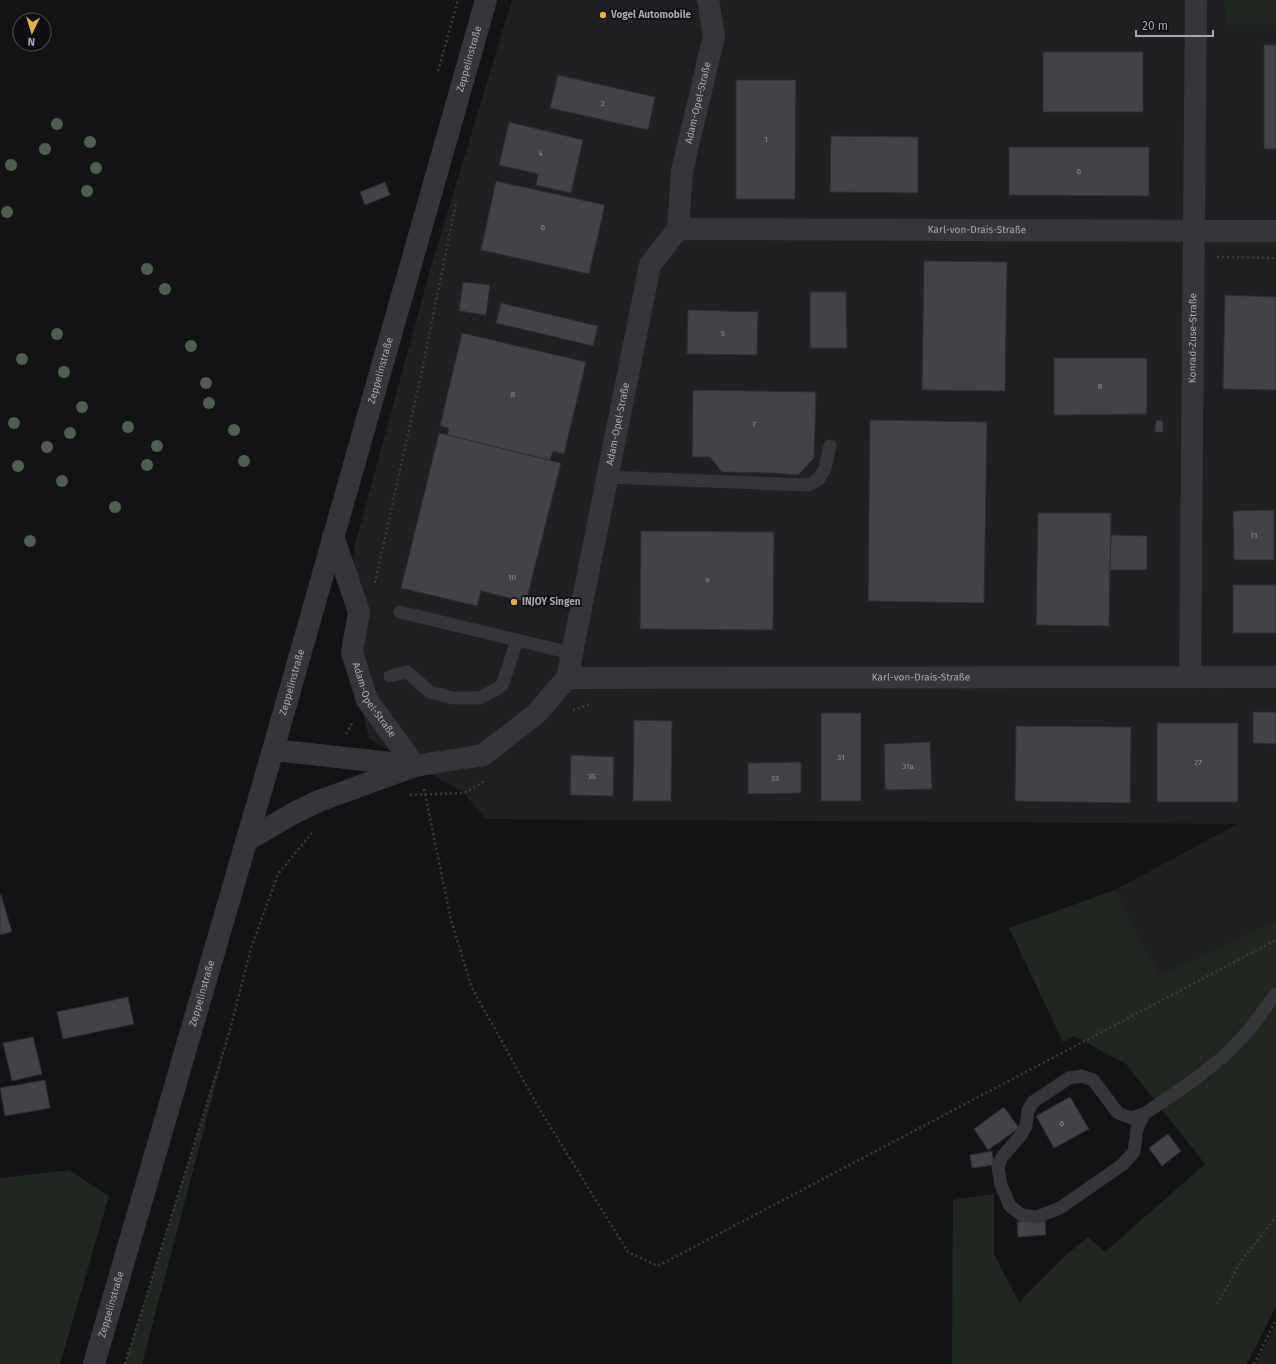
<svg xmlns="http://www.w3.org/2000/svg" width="1276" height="1364" font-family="'Fira Sans',sans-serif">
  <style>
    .built { fill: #201f22 }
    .green { fill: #202721 }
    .building { fill: #424348; stroke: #2e2d31 }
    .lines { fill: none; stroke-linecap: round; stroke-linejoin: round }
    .path { stroke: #3b3c40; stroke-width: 2.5; stroke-dasharray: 2 3; stroke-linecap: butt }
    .service { stroke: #35353a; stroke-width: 13 }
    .minor { stroke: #35353a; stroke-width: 22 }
    .tertiary { stroke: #35353a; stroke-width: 22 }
    .tree { fill: #4e5f50 }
    .poi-dot { fill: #e5b13b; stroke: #0e0e10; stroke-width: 1.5 }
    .labels { text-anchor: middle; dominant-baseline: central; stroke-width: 3.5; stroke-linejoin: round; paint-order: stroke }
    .number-label { font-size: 8px; fill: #8d9099 }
    .poi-label { font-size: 10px; font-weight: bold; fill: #a6aab4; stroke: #0e0e10; text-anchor: start }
    .street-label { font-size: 10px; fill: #a6aab4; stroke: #0e0e10 }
  </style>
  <rect width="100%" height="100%" fill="#131315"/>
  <!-- built -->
  <g class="built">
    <path d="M512,0H1224L1225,25H1276V920L1160,975L1115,890L1237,824L485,819L464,793L369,739L350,658L354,548L430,270Z"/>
    <path d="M1276,1325V1364H1256Z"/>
  </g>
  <!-- green -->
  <g class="green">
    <path d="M1224,0H1276V25H1225Z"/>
    <path d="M1115,890L1160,975L1276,920V1306L1247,1364H952L953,1200L994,1194V1254L1019,1302L1067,1254L1088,1237L1105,1252L1205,1164L1126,1064L1074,1036L1063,1042L1009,928Z"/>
    <path d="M230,1030L142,1364H125Z"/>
    <path d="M69,1170L109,1196L60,1364H0V1178Z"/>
  </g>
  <!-- building -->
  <g class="building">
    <rect x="1264" y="45" width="12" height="104"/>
    <rect x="1043" y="52" width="100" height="60"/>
    <path d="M558,75L655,97L648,130L550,108Z"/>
    <path d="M736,80H796L795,199H736Z"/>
    <path d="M509,122L583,140L571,193L536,185L538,174L499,165Z"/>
    <path d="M831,136L918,137V193L830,192Z"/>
    <path d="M1009,147H1149V196L1009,195Z"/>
    <path d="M496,181L605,205L589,274L481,250Z"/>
    <path d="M385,182L390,195L365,205L360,192Z"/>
    <path d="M924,261L1007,262L1005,391L922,390Z"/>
    <path d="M463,282L490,285L486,315L459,311Z"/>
    <path d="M810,292H846L847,348H810Z"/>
    <path d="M1225,295L1276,297V390L1223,389Z"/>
    <path d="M501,303L598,326L593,346L496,323Z"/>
    <path d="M688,310L758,312L757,355L687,354Z"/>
    <path d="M462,333L586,362L564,454L553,451L550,460L447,436L449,428L440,426Z"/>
    <path d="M1054,358H1147V414L1054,415Z"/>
    <path d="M693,390L816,392L814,458L798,475L775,473L722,472L710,457H692Z"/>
    <path d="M870,420L987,422L984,603L868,601Z"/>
    <path d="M1156,420L1163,421V432H1155Z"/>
    <path d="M439,433L561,463L526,602L481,591L477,606L401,588Z"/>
    <path d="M1274,510V560H1234L1233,511Z"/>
    <path d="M1038,513H1111L1109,626L1036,625Z"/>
    <path d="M641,531L774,532L773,630L640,629Z"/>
    <path d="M1111,535L1147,536V570H1110Z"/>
    <rect x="1233" y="585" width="43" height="48"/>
    <path d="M1253,712H1276V744L1253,743Z"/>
    <rect x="821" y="713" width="40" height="88"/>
    <path d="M634,720L672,721L671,801H633Z"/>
    <rect x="1157" y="723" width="81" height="79"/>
    <path d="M1016,726L1131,727L1130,803L1015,801Z"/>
    <path d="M930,742L932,789L885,790L884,744Z"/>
    <path d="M571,755L614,757L613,796L570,795Z"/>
    <path d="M801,762V793L748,794V763Z"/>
    <path d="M0,895H1L12,932L0,935Z"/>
    <path d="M128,997L134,1024L63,1039L57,1012Z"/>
    <path d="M33,1037L42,1074L12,1081L3,1043Z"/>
    <path d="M45,1080L50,1108L5,1116L0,1088Z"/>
    <path d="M1070,1097L1089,1129L1054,1148L1036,1116Z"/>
    <path d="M1004,1107L1019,1128L988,1150L974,1129Z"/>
    <path d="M1168,1134L1181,1151L1162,1166L1149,1148Z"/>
    <path d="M992,1151L994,1165L972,1168L970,1155Z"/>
    <path d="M1045,1219L1046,1235L1018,1237L1017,1222Z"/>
  </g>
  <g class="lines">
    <!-- path -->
    <g class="path">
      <path d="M438,71L458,0"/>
      <path d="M1217,257L1276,258"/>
      <path d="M375,583L421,375L456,203"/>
      <path d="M573,710L591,704"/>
      <path d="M346,734L353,722"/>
      <path d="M424,789L451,920L472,988L540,1110L628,1252L658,1266L1276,940"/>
      <path d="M410,795L464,793L485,781"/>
      <path d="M1217,1304L1242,1260L1276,1217"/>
      <path d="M125,1364L230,1030L251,948L278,874L312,833"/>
      <path d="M1254,1364L1276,1320"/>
    </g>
    <!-- service -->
    <g class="service">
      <path d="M607,477L808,485L819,479L825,468L830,446"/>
      <path d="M400,612L571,653"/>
      <path d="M390,676L407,672L430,692L453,698H479L502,686L517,640"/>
      <path d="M1144,1114L1137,1129L1134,1152L1122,1165L1060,1208L1037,1217L1022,1215L1010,1206L1001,1185L998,1167L1002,1157L1021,1135L1026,1126L1028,1110L1033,1102L1069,1078L1082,1076L1093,1080L1118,1113L1131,1118L1144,1114L1194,1080L1224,1056L1250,1029L1276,994"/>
    </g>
    <!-- minor -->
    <g class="minor">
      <path id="s1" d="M678,229L1276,231"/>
      <path id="s2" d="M333,536L359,612L352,652L367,700L415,766"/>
      <path id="s3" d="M1190,677L1196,0"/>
      <path id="s4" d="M567,678L1276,677"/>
      <path d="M273,750L410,765"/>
      <path id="s5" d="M246,841L294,813L319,801L415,766L483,755L536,714L567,678L650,265L678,229L682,171L714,36L708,0"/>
    </g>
    <!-- tertiary -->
    <path class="tertiary" id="s6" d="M94,1364L273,750L486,0"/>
  </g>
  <!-- trees -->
  <g class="tree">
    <circle cx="57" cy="124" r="6"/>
    <circle cx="90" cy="142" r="6"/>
    <circle cx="45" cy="149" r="6"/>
    <circle cx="11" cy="165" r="6"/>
    <circle cx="96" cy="168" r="6"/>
    <circle cx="87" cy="191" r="6"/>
    <circle cx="7" cy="212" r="6"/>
    <circle cx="147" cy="269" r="6"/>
    <circle cx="165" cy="289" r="6"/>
    <circle cx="57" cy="334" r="6"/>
    <circle cx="191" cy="346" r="6"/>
    <circle cx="22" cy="359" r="6"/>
    <circle cx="64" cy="372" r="6"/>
    <circle cx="206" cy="383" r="6"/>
    <circle cx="209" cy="403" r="6"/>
    <circle cx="82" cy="407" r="6"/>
    <circle cx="14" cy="423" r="6"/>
    <circle cx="128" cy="427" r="6"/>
    <circle cx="234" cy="430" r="6"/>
    <circle cx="70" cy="433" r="6"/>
    <circle cx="157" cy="446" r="6"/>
    <circle cx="47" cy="447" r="6"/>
    <circle cx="244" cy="461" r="6"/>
    <circle cx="147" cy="465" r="6"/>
    <circle cx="18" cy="466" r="6"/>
    <circle cx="62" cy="481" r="6"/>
    <circle cx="115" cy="507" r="6"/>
    <circle cx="30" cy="541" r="6"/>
  </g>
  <!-- markers -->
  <g class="poi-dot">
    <circle cx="603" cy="15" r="4"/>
    <circle cx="514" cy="602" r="4"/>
  </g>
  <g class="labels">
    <!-- number labels -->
    <g class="number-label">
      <text x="603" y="103">2</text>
      <text x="766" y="139">1</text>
      <text x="541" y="153">4</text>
      <text x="1079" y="171">6</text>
      <text x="543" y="227">6</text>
      <text x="723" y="333">5</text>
      <text x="1100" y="386">8</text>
      <text x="513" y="394">8</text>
      <text x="754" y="424">7</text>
      <text x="1254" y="535">11</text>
      <text x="512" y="577">10</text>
      <text x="707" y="580">9</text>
      <text x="841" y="757">31</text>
      <text x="1198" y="762">27</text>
      <text x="908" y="766">31a</text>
      <text x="592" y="776">35</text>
      <text x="775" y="778">33</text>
      <text x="1062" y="1123">6</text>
    </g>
    <!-- poi labels -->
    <g class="poi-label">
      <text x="611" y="15">Vogel Automobile</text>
      <text x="522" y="602">INJOY Singen</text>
    </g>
    <!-- street labels -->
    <g class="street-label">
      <text stroke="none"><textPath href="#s6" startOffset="1358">Zeppelinstraße</textPath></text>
      <text stroke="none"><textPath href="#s5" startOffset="964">Adam-Opel-Straße</textPath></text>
      <text stroke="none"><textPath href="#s1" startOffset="299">Karl-von-Drais-Straße</textPath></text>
      <text stroke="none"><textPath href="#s3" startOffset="339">Konrad-Zuse-Straße</textPath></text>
      <text stroke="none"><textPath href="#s6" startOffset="1034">Zeppelinstraße</textPath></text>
      <text stroke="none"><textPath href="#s5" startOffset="628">Adam-Opel-Straße</textPath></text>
      <text stroke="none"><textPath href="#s4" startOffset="354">Karl-von-Drais-Straße</textPath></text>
      <text stroke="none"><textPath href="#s6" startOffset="710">Zeppelinstraße</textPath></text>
      <text stroke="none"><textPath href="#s2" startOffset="174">Adam-Opel-Straße</textPath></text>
      <text stroke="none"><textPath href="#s6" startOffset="386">Zeppelinstraße</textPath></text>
      <text stroke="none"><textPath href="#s6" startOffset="62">Zeppelinstraße</textPath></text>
    </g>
  </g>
  <!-- north arrow -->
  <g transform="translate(32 32) rotate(184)"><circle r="19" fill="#0e0e10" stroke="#4b4c52"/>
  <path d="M0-3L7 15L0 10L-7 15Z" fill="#e5b13b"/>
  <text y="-6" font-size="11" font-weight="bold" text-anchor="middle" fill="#a6aab4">N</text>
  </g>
  <!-- scale -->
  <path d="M1136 30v6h77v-6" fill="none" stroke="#a6aab4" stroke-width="2"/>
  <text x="1142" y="30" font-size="12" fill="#a6aab4" stroke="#0e0e10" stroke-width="3" paint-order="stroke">20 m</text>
</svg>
